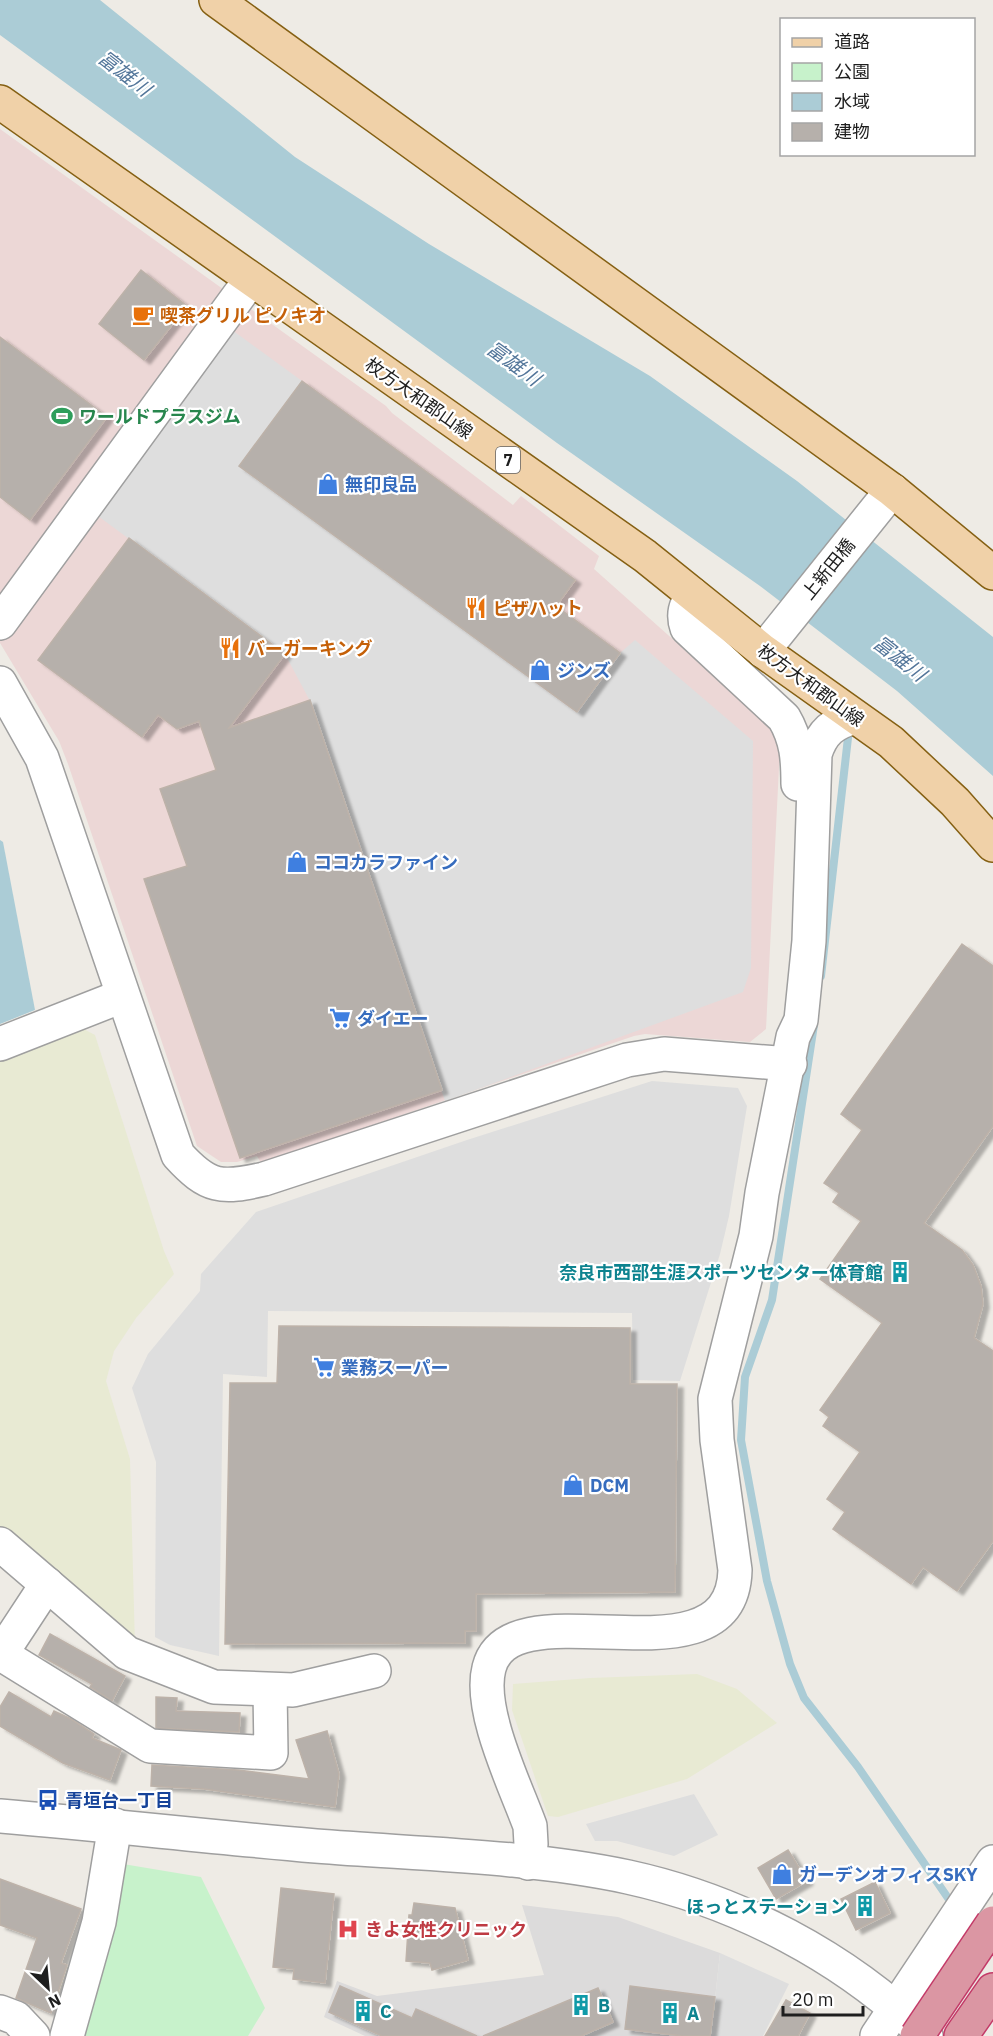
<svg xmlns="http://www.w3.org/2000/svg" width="993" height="2036" font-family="'IBM Plex Sans','Noto Sans JP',sans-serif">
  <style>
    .residential { fill: #dcdbdb }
    .commercial { fill: #ecd7d6 }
    .farmland { fill: #e8ead3 }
    .park { fill: #c7f2cb }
    .parking { fill: #dedede }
    .water { fill: #abccd6 }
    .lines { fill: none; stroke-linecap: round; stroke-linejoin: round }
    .stream { stroke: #abccd6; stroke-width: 8 }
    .building { fill: #b6b0ab; stroke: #bdb2a9; stroke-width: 1.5; filter: url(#shadow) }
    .minor-casing { stroke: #9f9f9f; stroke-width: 36 }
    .major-casing { stroke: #856013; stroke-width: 36 }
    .highway-casing { stroke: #c33a68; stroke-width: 36 }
    .minor { stroke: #fff; stroke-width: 33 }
    .major { stroke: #f0d1a8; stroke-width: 33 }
    .highway { stroke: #db96a3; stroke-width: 33 }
    .highway-bridge-casing { stroke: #c33a68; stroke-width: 36; stroke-linecap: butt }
    .highway-bridge { stroke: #db96a3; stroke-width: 33 }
    .labels { text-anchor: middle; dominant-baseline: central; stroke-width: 4.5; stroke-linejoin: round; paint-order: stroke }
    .shield { fill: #fff; stroke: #626262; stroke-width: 1.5 }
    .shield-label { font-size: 16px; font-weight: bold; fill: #1e1e1e }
    .food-label { font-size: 18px; font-weight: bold; fill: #c56008; stroke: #fff; text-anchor: start }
    .street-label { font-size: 18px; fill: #1e1e1e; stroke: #fff }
    .leisure-label { font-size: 18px; font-weight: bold; fill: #27864d; stroke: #fff; text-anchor: start }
    .shop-label { font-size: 18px; font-weight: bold; fill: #366cbe; stroke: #fff; text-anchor: start }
    .culture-label { font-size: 18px; font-weight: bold; fill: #0d838f; stroke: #fff; text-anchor: start }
    .transit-label { font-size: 18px; font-weight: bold; fill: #164399; stroke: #fff; text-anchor: start }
    .health-label { font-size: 18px; font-weight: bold; fill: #be3a42; stroke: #fff; text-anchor: start }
    .water-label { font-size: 20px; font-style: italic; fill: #53769a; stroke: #fff }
  </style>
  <defs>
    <filter id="shadow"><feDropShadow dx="6" dy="4" stdDeviation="1.5" flood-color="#0004"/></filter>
  </defs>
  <rect width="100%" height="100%" fill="#eeebe5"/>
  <!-- residential -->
  <path class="residential" d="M522,1905L618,1917L720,1953L711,2036H365L324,2017L337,1981L377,1996L544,1975Z"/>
  <!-- commercial -->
  <path class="commercial" d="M0,129L386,406L392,413L513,505L521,496L599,556L594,569L769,725L780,747L766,1029L750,1042L645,1034L634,1036L261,1163L257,1156L237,1162H221L197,1146L68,764L59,741L0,643Z"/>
  <!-- farmland -->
  <g class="farmland">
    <path d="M74,1024L95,1035L164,1251L174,1274L136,1318L114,1351L106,1381L130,1459L135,1646L0,1532V1054Z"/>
    <path d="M697,1674L737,1689L777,1723L687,1779L558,1817L548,1816L512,1710L513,1684L590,1678Z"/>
  </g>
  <!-- park -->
  <path class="park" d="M123,1864L201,1877L265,2008L248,2036H77Z"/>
  <!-- parking -->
  <g class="parking">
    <path d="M232,330L302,381L240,466L576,712L620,653L635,640L753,741L751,968L743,992L445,1101L310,701L285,654L98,516Z"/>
    <path d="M652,1081L738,1088L747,1106L729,1216L720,1254L680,1381L633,1380L632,1313L268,1311L267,1377L223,1374L219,1656L170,1645L155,1637L156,1462L132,1388L148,1354L200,1291L201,1274L256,1212L467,1140Z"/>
    <path d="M694,1794L718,1835L674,1856L617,1841H595L586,1824Z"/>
    <path d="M720,1953L789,1984L763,2036H711Z"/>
  </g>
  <!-- water -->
  <g class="water">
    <path d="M0,0H100L295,157L429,244L650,376L797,481L993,637V776L897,691L760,586L557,443L0,35Z"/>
    <path d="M0,840L3,842L35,1010L0,1024Z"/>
  </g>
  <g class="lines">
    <!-- stream -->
    <g class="stream">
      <path d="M821,976L849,729"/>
      <path d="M814,1025L772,1300L745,1377L741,1440L767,1581L790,1664L804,1698L858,1767L948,1898"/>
    </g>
  </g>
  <!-- building -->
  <g class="building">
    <path d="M141,270L187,306L144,360L99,324Z"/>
    <path d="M0,337L107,417L30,520L0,497Z"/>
    <path d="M302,381L575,580L556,606L620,653L577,712L239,466Z"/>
    <path d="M129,538L285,654L229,728L310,700L442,1090L240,1158L144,879L187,866L160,789L216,770L199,721L177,729L158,715L142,737L38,660Z"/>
    <path d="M962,944L993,966V1126L924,1223L962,1250L973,1265L981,1286L983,1304L974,1338L993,1351V1541L957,1591L923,1567L911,1584L833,1529L845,1512L827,1499L860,1452L823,1426L829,1417L820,1410L882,1323L820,1279L861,1221L833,1202L839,1193L824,1183L862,1130L841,1114Z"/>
    <path d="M279,1326L630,1328V1384H677L675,1592L476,1594V1631H465V1643L225,1644L230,1383H277Z"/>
    <path d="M50,1634L125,1676L112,1701L90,1687L92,1684L39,1655Z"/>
    <path d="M9,1692L51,1717L54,1711L71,1719L94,1734L92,1738L121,1750L110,1780L63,1763L0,1726V1707Z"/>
    <path d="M156,1697L177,1698L176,1711L240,1713L239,1732L156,1728Z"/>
    <path d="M327,1731L339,1774L335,1807L204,1789L151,1786L152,1765L238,1770L309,1779L296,1740Z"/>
    <path d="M788,1850L807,1881L776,1899L758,1868Z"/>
    <path d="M0,1879L81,1909L61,1963L67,1965L51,2013L16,1998L37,1938L0,1925Z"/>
    <path d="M875,1882L890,1913L856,1930L841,1899Z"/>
    <path d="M281,1888L334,1894L325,1983L293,1979L294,1969L273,1967Z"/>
    <path d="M414,1903L455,1908L468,1960L432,1970L430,1963L406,1961L409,1915H412Z"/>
    <path d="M340,1986L412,2018L416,2009L477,2036H382L329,2012Z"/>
    <path d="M630,1986L715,1997L710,2036H683L625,2029Z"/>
    <path d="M598,1988L613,2022L581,2036H483Z"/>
    <path d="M786,2000L810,2013L798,2036H765Z"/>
  </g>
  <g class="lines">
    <defs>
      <g id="minor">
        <path d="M692,594C686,606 682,614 687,628L784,718C797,740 798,760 798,784"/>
        <path d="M0,623L251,279"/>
        <path d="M763,651L892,490"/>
        <path d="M0,683L42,758L178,1155C208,1188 221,1189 264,1179L627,1060L664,1054L790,1064"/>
        <path d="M0,1044L122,996"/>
        <path d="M0,1544L127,1653L214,1687L293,1690L374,1671"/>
        <path d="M47,1584L1,1654L150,1746L271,1753L270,1690"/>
        <path d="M0,1816C106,1825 211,1837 316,1846C416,1854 530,1856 628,1877C738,1901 845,1957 926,2036"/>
        <path d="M528,1863L531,1844L530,1826C515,1785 478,1710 489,1668C511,1581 732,1693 735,1570L717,1440L715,1399L756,1236L762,1193L793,1037L801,1020L809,941L815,754C822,732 833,723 855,717"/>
        <path d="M0,2012L16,2018L33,2036"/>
        <path d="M67,2036L99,1922L115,1825"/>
        <path d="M877,2036L993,1862"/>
      </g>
      <g id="major">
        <path d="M216,0L892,490L993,573"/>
        <path d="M0,102L645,556L763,651L891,742L955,802L993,845"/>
      </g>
      <path id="highway" d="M961,2036L993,1990"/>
    </defs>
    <!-- minor casing -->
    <use href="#minor" class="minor-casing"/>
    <!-- major casing -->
    <use href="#major" class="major-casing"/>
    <!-- highway casing -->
    <use href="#highway" class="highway-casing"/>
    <!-- minor -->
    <use href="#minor" class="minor"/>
    <!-- major -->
    <use href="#major" class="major"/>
    <!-- highway -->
    <use href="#highway" class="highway"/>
    <defs>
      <path id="highway-bridge" d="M917,2036L993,1923"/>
    </defs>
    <!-- highway-bridge casing -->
    <use href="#highway-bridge" class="highway-bridge-casing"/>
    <!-- highway-bridge -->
    <use href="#highway-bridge" class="highway-bridge"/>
  </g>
  <!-- icons -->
  <defs>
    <symbol id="cafe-bare" viewBox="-9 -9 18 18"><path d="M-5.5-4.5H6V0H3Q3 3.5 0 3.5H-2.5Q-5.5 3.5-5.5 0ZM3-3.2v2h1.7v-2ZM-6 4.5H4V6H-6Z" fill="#e8710a" stroke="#fff" stroke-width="2.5" paint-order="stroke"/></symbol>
    <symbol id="stadium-bare" viewBox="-9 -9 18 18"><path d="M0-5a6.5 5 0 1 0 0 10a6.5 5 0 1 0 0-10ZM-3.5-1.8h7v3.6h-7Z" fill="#2e9e5b" stroke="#fff" stroke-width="2.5" paint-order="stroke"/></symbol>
    <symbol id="shop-bare" viewBox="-9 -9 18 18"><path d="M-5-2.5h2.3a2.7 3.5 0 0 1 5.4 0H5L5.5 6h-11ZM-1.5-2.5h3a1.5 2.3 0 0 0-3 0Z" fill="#3f7fe0" stroke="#fff" stroke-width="2.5" paint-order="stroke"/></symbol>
    <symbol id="restaurant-bare" viewBox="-9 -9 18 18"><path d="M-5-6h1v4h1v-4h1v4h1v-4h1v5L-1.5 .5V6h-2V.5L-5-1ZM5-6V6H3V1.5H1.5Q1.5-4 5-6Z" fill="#e8710a" stroke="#fff" stroke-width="2.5" paint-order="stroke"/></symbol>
    <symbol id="supermarket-bare" viewBox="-9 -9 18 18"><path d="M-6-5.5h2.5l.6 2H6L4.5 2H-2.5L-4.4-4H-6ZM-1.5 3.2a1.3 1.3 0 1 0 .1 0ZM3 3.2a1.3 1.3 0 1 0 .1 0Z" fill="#3f7fe0" stroke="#fff" stroke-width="2.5" paint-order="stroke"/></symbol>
    <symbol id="building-bare" viewBox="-9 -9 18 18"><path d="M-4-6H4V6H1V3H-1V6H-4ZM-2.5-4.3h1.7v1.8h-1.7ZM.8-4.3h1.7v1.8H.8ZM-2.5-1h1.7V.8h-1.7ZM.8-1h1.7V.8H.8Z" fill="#0f9aa8" stroke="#fff" stroke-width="2.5" paint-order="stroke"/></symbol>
    <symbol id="bus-bare" viewBox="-9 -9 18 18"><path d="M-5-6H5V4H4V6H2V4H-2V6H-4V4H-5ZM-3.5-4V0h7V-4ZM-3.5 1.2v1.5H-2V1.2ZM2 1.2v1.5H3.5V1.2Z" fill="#1a4fb4" stroke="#fff" stroke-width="2.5" paint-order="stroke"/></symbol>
    <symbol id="hospital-bare" viewBox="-9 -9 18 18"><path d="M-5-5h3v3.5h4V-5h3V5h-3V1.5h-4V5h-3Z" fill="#e0444e" stroke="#fff" stroke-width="2.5" paint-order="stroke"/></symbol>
  </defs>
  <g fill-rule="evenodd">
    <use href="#cafe-bare" x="128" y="300" width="30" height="30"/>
    <use href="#stadium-bare" x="47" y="401" width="30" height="30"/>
    <use href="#shop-bare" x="313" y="469" width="30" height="30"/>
    <use href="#restaurant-bare" x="461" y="593" width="30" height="30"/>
    <use href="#restaurant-bare" x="215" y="633" width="30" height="30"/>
    <use href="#shop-bare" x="525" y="655" width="30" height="30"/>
    <use href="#shop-bare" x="282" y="847" width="30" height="30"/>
    <use href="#supermarket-bare" x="325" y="1003" width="30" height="30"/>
    <use href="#building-bare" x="885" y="1257" width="30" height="30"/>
    <use href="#supermarket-bare" x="309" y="1352" width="30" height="30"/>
    <use href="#shop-bare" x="558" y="1470" width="30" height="30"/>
    <use href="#bus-bare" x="33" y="1785" width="30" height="30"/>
    <use href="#shop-bare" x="767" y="1859" width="30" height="30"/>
    <use href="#building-bare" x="850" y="1891" width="30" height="30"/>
    <use href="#hospital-bare" x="333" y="1914" width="30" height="30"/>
    <use href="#building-bare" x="566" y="1990" width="30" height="30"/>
    <use href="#building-bare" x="348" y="1996" width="30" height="30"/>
    <use href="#building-bare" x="655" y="1998" width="30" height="30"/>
  </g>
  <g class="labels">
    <!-- shield labels -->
    <rect class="shield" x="496" y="447" width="24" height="26" rx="4.5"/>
    <g class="shield-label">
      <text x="508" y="460">7</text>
    </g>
    <!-- food labels -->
    <g class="food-label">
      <text x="160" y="315">喫茶グリル ピノキオ</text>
      <text x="493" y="608">ピザハット</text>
      <text x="247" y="648">バーガーキング</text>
    </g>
    <!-- street labels -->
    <g class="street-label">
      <text transform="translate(419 398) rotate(35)">枚方大和郡山線</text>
      <text transform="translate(828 569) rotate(-51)">上新田橋</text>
      <text transform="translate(811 685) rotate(36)">枚方大和郡山線</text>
    </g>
    <!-- leisure labels -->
    <g class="leisure-label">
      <text x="79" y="416">ワールドプラスジム</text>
    </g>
    <!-- shop labels -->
    <g class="shop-label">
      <text x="345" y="484">無印良品</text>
      <text x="557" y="670">ジンズ</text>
      <text x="314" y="862">ココカラファイン</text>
      <text x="357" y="1018">ダイエー</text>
      <text x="341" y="1367">業務スーパー</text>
      <text x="590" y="1485">DCM</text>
      <text x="799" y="1874">ガーデンオフィスSKY</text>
    </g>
    <!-- culture labels -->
    <g class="culture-label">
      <text x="883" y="1272" text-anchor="end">奈良市西部生涯スポーツセンター体育館</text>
      <text x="848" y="1906" text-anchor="end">ほっとステーション</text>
      <text x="598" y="2005">B</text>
      <text x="380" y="2011">C</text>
      <text x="687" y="2013">A</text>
    </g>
    <!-- transit labels -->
    <g class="transit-label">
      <text x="65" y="1800">青垣台一丁目</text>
    </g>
    <!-- health labels -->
    <g class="health-label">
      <text x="365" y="1929">きよ女性クリニック</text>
    </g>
    <!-- water labels -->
    <g class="water-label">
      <text transform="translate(125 73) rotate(38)">富雄川</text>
      <text transform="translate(514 363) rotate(36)">富雄川</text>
      <text transform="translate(900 658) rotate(38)">富雄川</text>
    </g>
  </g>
  <!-- legend -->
  <rect x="780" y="18" width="195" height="138" fill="#ffffff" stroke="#a5a5a5" stroke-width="1.5"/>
  <rect x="792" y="38" width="30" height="9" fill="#f0d1a8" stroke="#a5a5a5" stroke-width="1.5"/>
  <text x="834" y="48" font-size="18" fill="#1e1e1e">道路</text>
  <rect x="792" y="63" width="30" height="18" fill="#c7f2cb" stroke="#a5a5a5" stroke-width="1.5"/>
  <text x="834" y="78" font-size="18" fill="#1e1e1e">公園</text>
  <rect x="792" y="93" width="30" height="18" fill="#abccd6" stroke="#a5a5a5" stroke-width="1.5"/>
  <text x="834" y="108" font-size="18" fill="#1e1e1e">水域</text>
  <rect x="792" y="123" width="30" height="18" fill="#b6b0ab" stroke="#a5a5a5" stroke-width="1.5"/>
  <text x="834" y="138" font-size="18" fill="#1e1e1e">建物</text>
  <!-- north arrow -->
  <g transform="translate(48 1988) rotate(154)" stroke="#ffffff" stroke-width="4.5" paint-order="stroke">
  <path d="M0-4.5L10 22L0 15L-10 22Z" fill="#1e1e1e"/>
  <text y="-9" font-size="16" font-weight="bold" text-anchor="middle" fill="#1e1e1e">N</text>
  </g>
  <!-- scale -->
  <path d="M783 2006v9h80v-9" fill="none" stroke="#1e1e1e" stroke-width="3"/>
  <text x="792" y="2006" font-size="18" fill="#1e1e1e" stroke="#ffffff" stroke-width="4.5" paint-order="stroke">20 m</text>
</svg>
